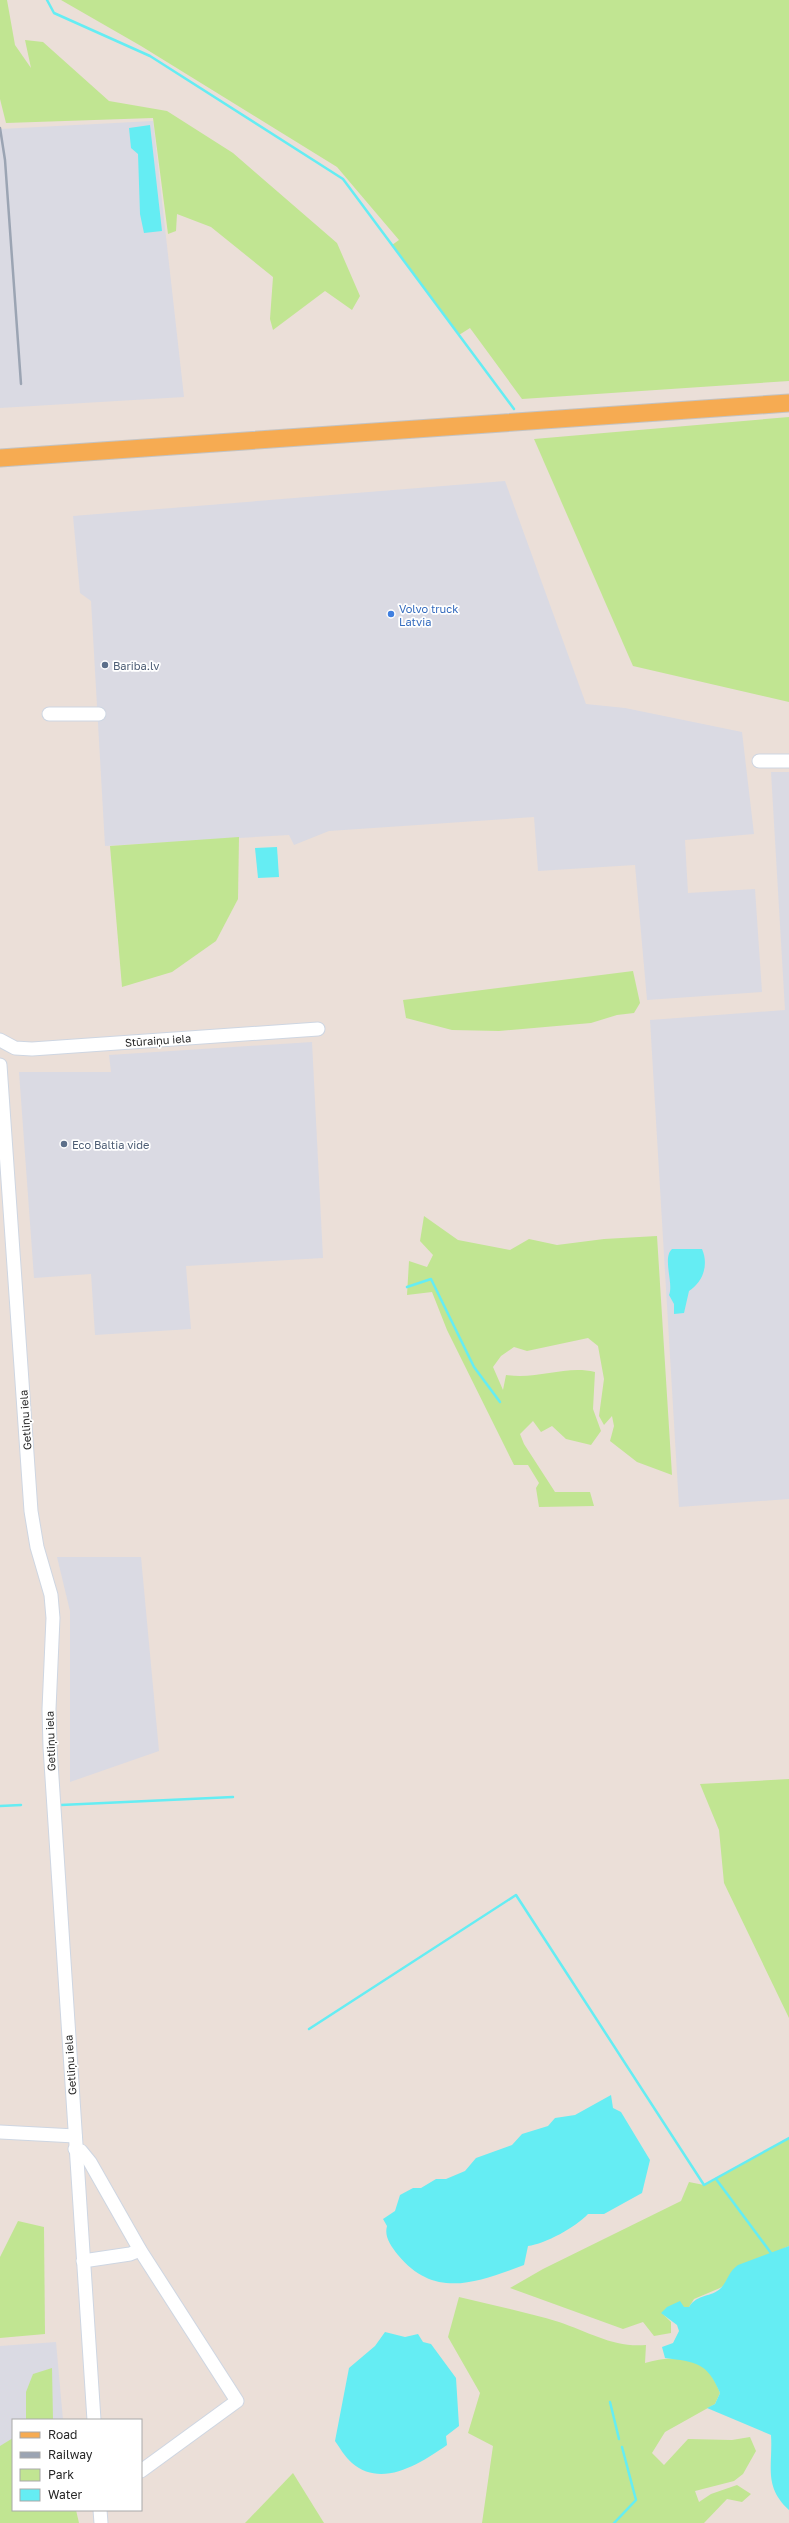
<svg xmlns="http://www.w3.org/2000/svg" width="789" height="2523" font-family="'Golos Text',sans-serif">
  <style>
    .industrial { fill: #dadae3 }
    .green { fill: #c1e592 }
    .water { fill: #65edf3 }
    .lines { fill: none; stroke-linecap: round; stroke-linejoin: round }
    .stream { stroke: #65edf3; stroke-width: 2.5 }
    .minor-casing { stroke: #ced6e2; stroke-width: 15 }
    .major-casing { stroke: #c3c3c3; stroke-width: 19 }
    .minor { stroke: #fff; stroke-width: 13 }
    .major { stroke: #f6ab52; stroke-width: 17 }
    .rail { stroke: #9ba4b3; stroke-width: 2.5 }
    .shop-dot { fill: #3f7fe0; stroke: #fff; stroke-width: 1.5 }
    .service-dot { fill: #5c6f8a; stroke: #fff; stroke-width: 1.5 }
    .labels { text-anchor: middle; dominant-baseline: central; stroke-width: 3.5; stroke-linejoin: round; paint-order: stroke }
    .shop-label { font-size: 11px; fill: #366cbe; stroke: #fff; text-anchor: start }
    .service-label { font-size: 11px; fill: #4e5e75; stroke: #fff; text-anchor: start }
    .street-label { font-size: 11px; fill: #282828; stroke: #fff }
  </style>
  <rect width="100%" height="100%" fill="#ebdfd8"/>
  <!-- industrial -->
  <g class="industrial">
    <path d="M153,121L184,397L0,408V129Z"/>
    <path d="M505,481L586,704L625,708L742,732L754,834L685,840L688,893L755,889L762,992L647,1000L635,865L538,871L534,817L329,831L294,845L289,835L105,846L91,601L80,593L73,516Z"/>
    <path d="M771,772H789V1499L679,1507L650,1020L785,1010Z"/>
    <path d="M312,1042L323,1258L186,1266L191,1329L95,1335L91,1274L34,1278L19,1072H111L109,1055Z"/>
    <path d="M57,1557H141L159,1751L70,1782V1611Z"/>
    <path d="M56,2342L63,2420H13V2510L0,2523V2346Z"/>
  </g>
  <!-- green -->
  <g class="green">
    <path d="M0,0H7L15,45L31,68L25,40L43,42L109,101L167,111L233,153L337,243L360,296L352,310L325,291L273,330L270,319L273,277L211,227L177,214L176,231L168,234L153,118L6,123L0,99Z"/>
    <path d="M61,0H789V381L522,399L470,328L459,335L392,245L399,240L337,167L141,46Z"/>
    <path d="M789,417V702L633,666L534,439Z"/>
    <path d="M239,837L238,899L216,941L172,972L122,987L110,846Z"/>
    <path d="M633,971L640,1003L634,1013L617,1015L591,1023L499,1031L452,1030L406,1018L403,1000Z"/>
    <path d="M424,1216L458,1240L510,1250L529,1239L557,1245L604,1239L657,1236L672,1475L637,1462L610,1441L614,1426L612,1416L604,1425L599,1416L604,1379L598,1346L588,1338L527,1351L514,1347L501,1356L493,1367L503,1390L506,1375C538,1380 565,1365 595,1372L593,1409L601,1431L591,1445L566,1439L552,1426L541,1432L533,1421L520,1434L524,1444L555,1492H590L594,1506L539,1507L536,1488L539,1483L528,1465H514L447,1330L432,1292L407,1295L409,1261L427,1267L433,1255L420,1241Z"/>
    <path d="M789,1779V2018L724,1883L719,1830L700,1784Z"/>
    <path d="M789,2138V2246L762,2258L720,2288L694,2299L689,2307L662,2313L671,2322V2333L654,2336L643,2322L623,2329L510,2288L543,2269L681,2201L689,2182L704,2185Z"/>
    <path d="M18,2221L44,2227L45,2334L0,2338V2257Z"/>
    <path d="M459,2297C492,2305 527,2312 559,2322C589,2332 614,2348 646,2345L645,2363C661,2358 682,2356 698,2363C709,2368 716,2382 720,2393L715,2404L665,2432L652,2453L664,2465L688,2439L732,2440L750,2437L756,2451L743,2474L734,2481L695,2491L699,2502L711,2494L737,2485L751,2494L742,2502L727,2499L704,2523H482L493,2446L468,2433L480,2393L448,2337Z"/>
    <path d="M52,2368L53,2420H26V2392L33,2374Z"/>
    <path d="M13,2438V2510H76L79,2523H0V2446Z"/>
    <path d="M293,2473L324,2523H245Z"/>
  </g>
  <!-- water -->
  <g class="water">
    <path d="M150,125L162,231L144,233L140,214L138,154L131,148L129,128Z"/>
    <path d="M277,847L279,877L258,878L255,848Z"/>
    <path d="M672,1249H702C709,1265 703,1282 689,1291L684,1313L674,1314V1304L669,1295C674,1284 662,1258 672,1249Z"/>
    <path d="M611,2095L613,2108L621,2112L650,2160L642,2193L604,2214H588C576,2227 545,2244 528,2246L524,2265C478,2282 435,2300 398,2255C391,2246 384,2237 387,2226L383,2219L395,2211L400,2195L413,2188H421L436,2179H446L465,2171L476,2158L512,2145L522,2134L548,2126L555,2118L575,2115Z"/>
    <path d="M789,2246V2510C763,2486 773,2466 771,2435L707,2408L715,2404L720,2393C707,2362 696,2362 665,2358L662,2347L673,2343L679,2331L677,2325L661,2313L667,2307L680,2301L684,2307H689C698,2293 711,2298 721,2288C728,2280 729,2271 738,2265Z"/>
    <path d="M385,2332L405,2337L418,2334L423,2342L431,2344L456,2378L459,2426L446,2436L447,2445C421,2463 382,2489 352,2463C345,2457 340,2448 335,2441L349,2368L375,2346Z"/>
  </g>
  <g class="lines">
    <!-- stream -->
    <g class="stream">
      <path d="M47,0L54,13L150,56L343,179L514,409"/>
      <path d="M407,1287L431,1279L474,1367L500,1402"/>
      <path d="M61,1805L233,1797"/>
      <path d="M0,1806L21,1805"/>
      <path d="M309,2029L516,1895L704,2185L789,2138"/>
      <path d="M716,2179L771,2253"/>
      <path d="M610,2402L619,2439"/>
      <path d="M614,2523L636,2500L622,2447"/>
    </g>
    <defs>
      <g id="minor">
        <path d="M49,714H99"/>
        <path d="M759,761H789"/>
        <path d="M0,1040L15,1048L32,1049L318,1029"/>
        <path d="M0,1065L31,1511L37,1547L51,1595L53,1618L49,1709L50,1747L94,2420"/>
        <path d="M0,2132L75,2136"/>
        <path d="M75,2149L81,2151L90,2162L140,2250L237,2401L141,2471"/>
        <path d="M83,2261L130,2254L140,2250"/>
        <path d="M100,2510L101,2523"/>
      </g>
      <path id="major" d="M0,458L789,403"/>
    </defs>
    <!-- minor casing -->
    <use href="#minor" class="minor-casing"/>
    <!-- major casing -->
    <use href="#major" class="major-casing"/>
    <!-- minor -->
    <use href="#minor" class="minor"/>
    <!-- major -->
    <use href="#major" class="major"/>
    <!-- rail -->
    <path class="rail" d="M0,128L5,160L21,384"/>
  </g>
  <!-- markers -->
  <circle class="shop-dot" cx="391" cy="614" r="4"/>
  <g class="service-dot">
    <circle cx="105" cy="665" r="4"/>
    <circle cx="64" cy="1144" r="4"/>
  </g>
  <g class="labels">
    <!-- shop labels -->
    <g class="shop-label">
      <text x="399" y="608">Volvo truck<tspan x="399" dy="13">Latvia</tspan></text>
    </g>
    <!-- service labels -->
    <g class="service-label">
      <text x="113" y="665">Bariba.lv</text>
      <text x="72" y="1144">Eco Baltia vide</text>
    </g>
    <!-- street labels -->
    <g class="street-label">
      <text transform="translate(158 1040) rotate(-4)">Stūraiņu iela</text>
      <text transform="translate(25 1420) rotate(-94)">Getliņu iela</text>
      <text transform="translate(50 1741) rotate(-92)">Getliņu iela</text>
      <text transform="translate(70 2065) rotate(-94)">Getliņu iela</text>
    </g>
  </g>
  <!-- legend -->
  <rect x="12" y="2419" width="130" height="92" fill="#ffffff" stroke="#a9a9a9"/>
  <rect x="20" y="2432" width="20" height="6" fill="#f6ab52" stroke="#a9a9a9"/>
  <text x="48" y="2439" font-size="12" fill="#282828">Road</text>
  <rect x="20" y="2452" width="20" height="6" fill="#9ba4b3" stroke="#a9a9a9"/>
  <text x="48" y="2459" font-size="12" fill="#282828">Railway</text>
  <rect x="20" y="2469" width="20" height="12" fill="#c1e592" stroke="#a9a9a9"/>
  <text x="48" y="2479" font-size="12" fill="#282828">Park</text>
  <rect x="20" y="2489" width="20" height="12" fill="#65edf3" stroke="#a9a9a9"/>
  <text x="48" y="2499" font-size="12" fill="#282828">Water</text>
</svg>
